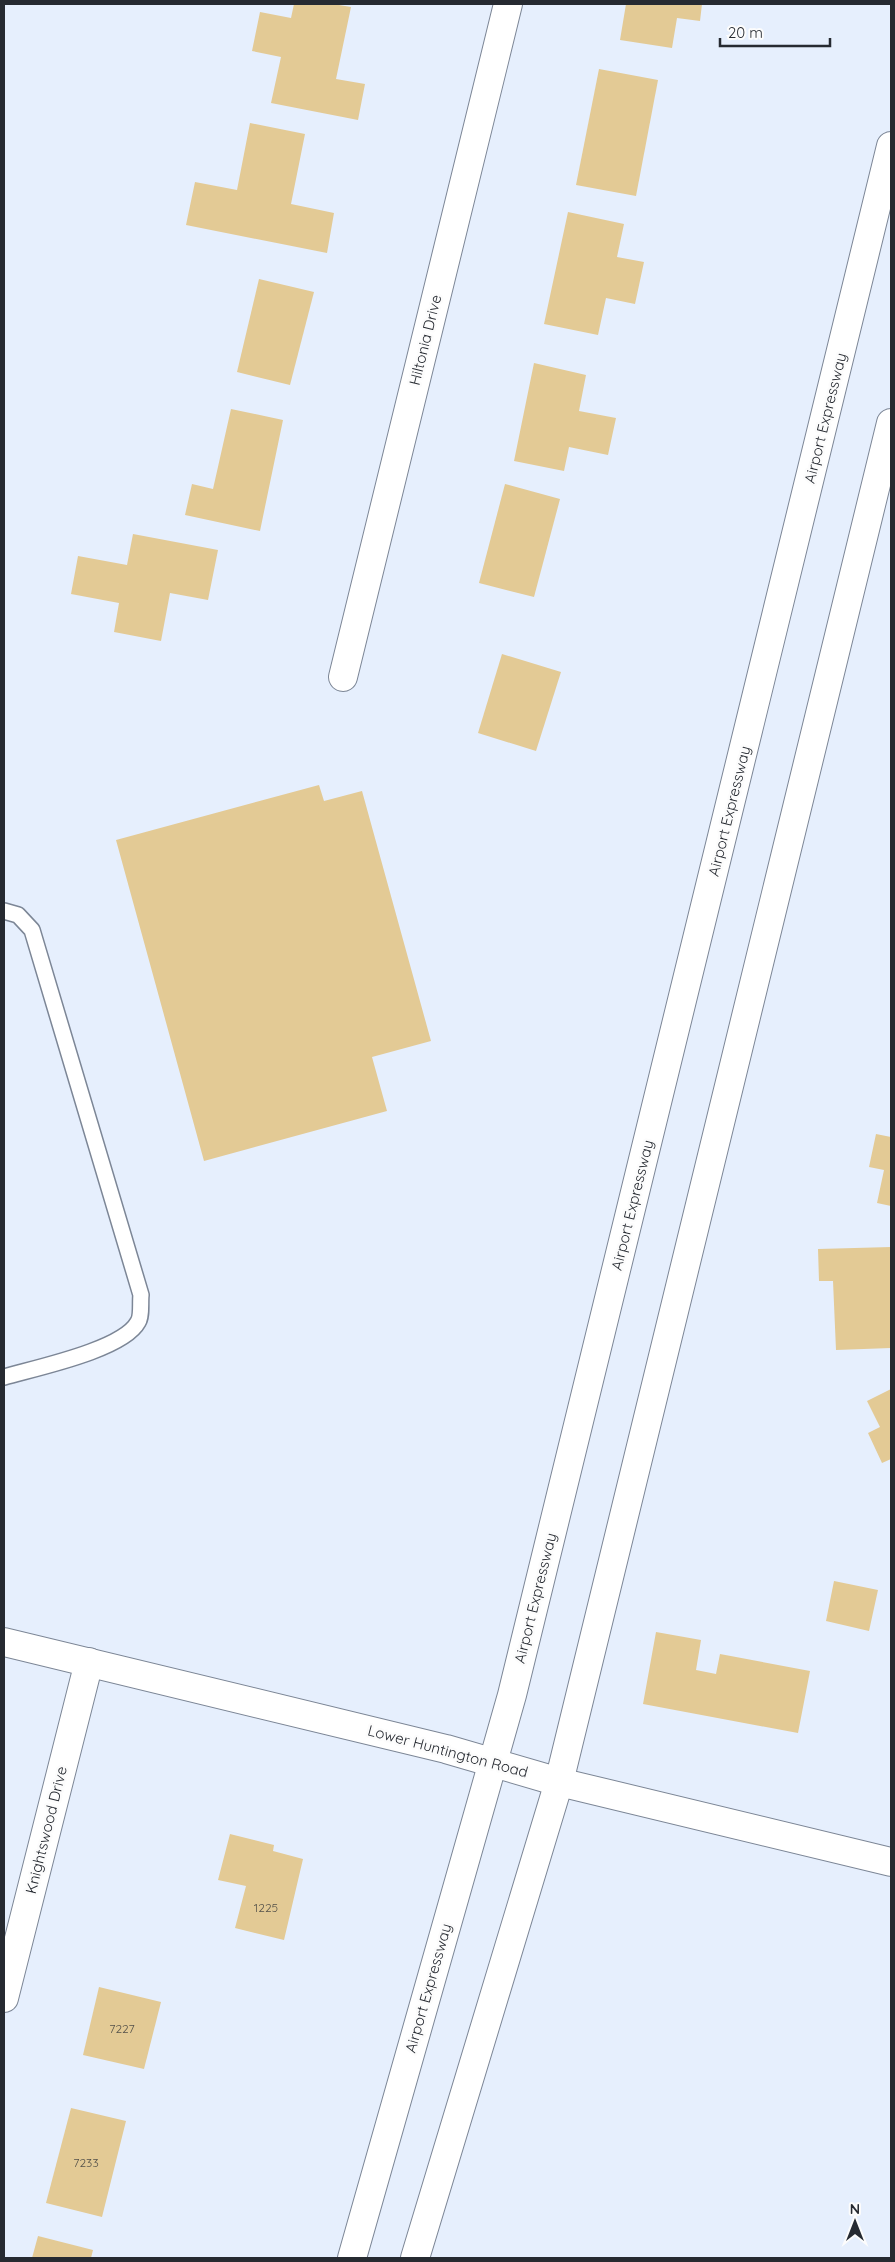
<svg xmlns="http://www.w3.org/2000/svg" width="895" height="2262" font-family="Quicksand,sans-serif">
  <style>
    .building { fill: #e3ca95 }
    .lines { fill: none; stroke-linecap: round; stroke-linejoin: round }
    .lane-casing { stroke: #7c8696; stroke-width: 18 }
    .street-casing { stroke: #7c8696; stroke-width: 30 }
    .secondary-casing { stroke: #7c8696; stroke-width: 30 }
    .primary-casing { stroke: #7c8696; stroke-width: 30 }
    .lane { stroke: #fff; stroke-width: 15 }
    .street { stroke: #fff; stroke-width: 28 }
    .secondary { stroke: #fff; stroke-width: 28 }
    .primary { stroke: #fff; stroke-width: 28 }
    .labels { text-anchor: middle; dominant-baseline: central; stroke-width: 5; stroke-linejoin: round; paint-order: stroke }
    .number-label { font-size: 12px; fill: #55524a }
    .street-label { font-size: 15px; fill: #262a31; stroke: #fcfcfc }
  </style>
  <rect width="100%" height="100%" fill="#e6effd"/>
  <!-- building -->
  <g class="building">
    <path d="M294,4H333L351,7L336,79L365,84L358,120L271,103L281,57L252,51L260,12L291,18Z"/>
    <path d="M626,4H702L700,21L677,18L672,48L620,40Z"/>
    <path d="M599,69L658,80L636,196L576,185Z"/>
    <path d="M250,123L305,134L291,204L334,213L327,253L186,225L195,182L237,190Z"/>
    <path d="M568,212L624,224L617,257L644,262L635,304L606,298L598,335L544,324Z"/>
    <path d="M259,279L314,292L290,385L237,372Z"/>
    <path d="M534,363L586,375L579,411L616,418L608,455L569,447L564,471L514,461Z"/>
    <path d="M231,409L283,420L260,531L185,515L192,484L213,489Z"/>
    <path d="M505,484L560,499L534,597L479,583Z"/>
    <path d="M133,534L218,550L208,600L170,593L161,641L114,632L119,603L71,594L78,556L127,565Z"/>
    <path d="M502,654L561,672L536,751L478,733Z"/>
    <path d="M319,785L324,801L362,791L431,1041L372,1057L387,1111L204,1161L116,840Z"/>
    <path d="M876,1134L891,1137V1206L877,1203L884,1170L869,1167Z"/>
    <path d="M891,1247V1348L836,1350L833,1281H819L818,1249Z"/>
    <path d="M891,1389V1459L882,1463L868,1433L880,1427L867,1401Z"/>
    <path d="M834,1581L878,1590L869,1631L826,1621Z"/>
    <path d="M656,1632L701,1640L696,1670L716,1674L720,1654L810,1671L798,1733L643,1704Z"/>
    <path d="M230,1834L274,1845L273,1851L303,1859L284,1940L235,1928L246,1886L218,1880Z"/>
    <path d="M99,1987L161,2002L144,2069L83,2055Z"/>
    <path d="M71,2108L126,2121L102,2217L46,2203Z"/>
    <path d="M38,2236L93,2250L91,2258H32Z"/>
  </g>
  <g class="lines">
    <defs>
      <path id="lane" d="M4,911L18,915L32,930L141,1295C140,1303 142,1316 138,1322C123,1350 35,1368 4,1377"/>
      <g id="street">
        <path d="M343,677L508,4"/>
        <path d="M4,1998L89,1662"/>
      </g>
      <path id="secondary" d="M4,1642L446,1749L559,1782L891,1862"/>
      <g id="primary">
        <path d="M352,2258L512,1695L891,146"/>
        <path d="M415,2258L559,1782L891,423"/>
      </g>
    </defs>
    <!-- lane casing -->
    <use href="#lane" class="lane-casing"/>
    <!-- street casing -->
    <use href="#street" class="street-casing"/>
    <!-- secondary casing -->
    <use href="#secondary" class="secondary-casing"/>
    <!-- primary casing -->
    <use href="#primary" class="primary-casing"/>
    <!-- lane -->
    <use href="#lane" class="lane"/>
    <!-- street -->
    <use href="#street" class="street"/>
    <!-- secondary -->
    <use href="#secondary" class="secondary"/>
    <!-- primary -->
    <use href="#primary" class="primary"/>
  </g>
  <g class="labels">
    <!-- number labels -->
    <g class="number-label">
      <text x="266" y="1907">1225</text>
      <text x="122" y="2028">7227</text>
      <text x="86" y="2162">7233</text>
    </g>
    <!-- street labels -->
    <g class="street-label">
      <text transform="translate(425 340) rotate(-76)">Hiltonia Drive</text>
      <text transform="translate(825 418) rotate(-76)">Airport Expressway</text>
      <text transform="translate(729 811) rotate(-76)">Airport Expressway</text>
      <text transform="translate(632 1205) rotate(-76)">Airport Expressway</text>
      <text transform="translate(535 1598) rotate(-76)">Airport Expressway</text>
      <text transform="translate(448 1751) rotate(15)">Lower Huntington Road</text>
      <text transform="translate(46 1830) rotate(-76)">Knightswood Drive</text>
      <text transform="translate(428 1988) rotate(-74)">Airport Expressway</text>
    </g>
  </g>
  <!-- border -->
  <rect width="895" height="2262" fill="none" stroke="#262a31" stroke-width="10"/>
  <!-- north arrow -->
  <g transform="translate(855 2222)" stroke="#fcfcfc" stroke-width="4" paint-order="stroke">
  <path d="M0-4L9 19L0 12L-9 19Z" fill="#262a31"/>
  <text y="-8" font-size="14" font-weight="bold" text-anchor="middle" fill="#262a31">N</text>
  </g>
  <!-- scale -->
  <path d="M720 38v8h110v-8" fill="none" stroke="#262a31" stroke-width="2.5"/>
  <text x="728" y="38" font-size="15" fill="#262a31" stroke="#fcfcfc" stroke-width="4" paint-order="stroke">20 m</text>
</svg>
